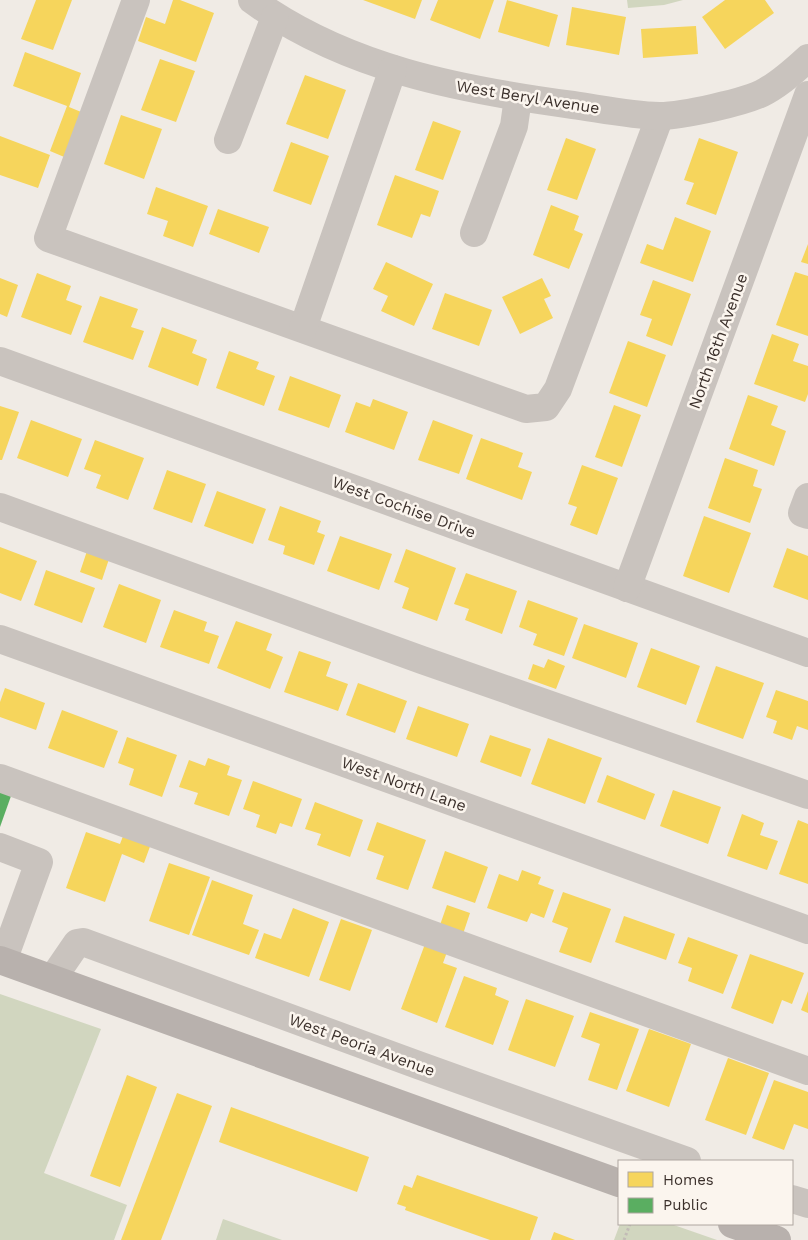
<svg xmlns="http://www.w3.org/2000/svg" width="808" height="1240" font-family="'Work Sans',sans-serif">
  <style>
    .green { fill: #d1d6bf }
    .homes { fill: #f6d55c }
    .public { fill: #5aae61 }
    .lines { fill: none; stroke-linecap: round; stroke-linejoin: round }
    .path { stroke: #c2bbb6; stroke-width: 3; stroke-dasharray: 2.5 2.5; stroke-linecap: butt }
    .minor { stroke: #c9c3be; stroke-width: 28 }
    .major { stroke: #b8b1ad; stroke-width: 28 }
    .labels { text-anchor: middle; dominant-baseline: central; stroke-width: 5; stroke-linejoin: round; paint-order: stroke }
    .street-label { font-size: 16px; fill: #3b302b; stroke: #fbf5ee }
  </style>
  <rect width="100%" height="100%" fill="#f0ebe5"/>
  <!-- green -->
  <g class="green">
    <path d="M627,0H683L664,5L628,8Z"/>
    <path d="M0,994L101,1029L44,1173L127,1205L114,1240H0Z"/>
    <path d="M223,1219L282,1240H216Z"/>
    <path d="M620,1224H671L717,1240H614Z"/>
  </g>
  <!-- homes -->
  <g class="homes">
    <path d="M36,0H72L53,50L21,39Z"/>
    <path d="M173,0H180L214,13L196,62L138,41L146,17L165,24Z"/>
    <path d="M363,0H422L415,19Z"/>
    <path d="M438,0H494L480,39L430,20Z"/>
    <path d="M507,0L558,15L549,47L498,32Z"/>
    <path d="M725,0H765L774,13L725,49L702,17Z"/>
    <path d="M572,7L626,17L619,55L566,45Z"/>
    <path d="M696,26L698,54L643,58L641,29Z"/>
    <path d="M25,52L81,73L69,107L86,114L69,159L50,151L67,106L13,86Z"/>
    <path d="M160,59L195,71L176,122L141,110Z"/>
    <path d="M305,75L346,90L328,139L286,124Z"/>
    <path d="M121,115L162,129L144,179L104,164Z"/>
    <path d="M433,121L461,131L443,180L415,170Z"/>
    <path d="M0,136L50,155L38,188L0,175Z"/>
    <path d="M566,138L596,149L577,200L547,190Z"/>
    <path d="M699,138L738,152L716,215L686,204L694,183L684,180Z"/>
    <path d="M291,142L329,156L311,205L273,191Z"/>
    <path d="M395,175L439,191L430,217L421,214L412,238L377,225Z"/>
    <path d="M156,187L208,206L193,247L163,236L168,221L147,214Z"/>
    <path d="M551,205L579,216L574,230L583,234L569,269L533,255Z"/>
    <path d="M218,209L269,227L259,253L209,234Z"/>
    <path d="M675,217L711,231L693,282L640,263L647,244L663,250Z"/>
    <path d="M808,244V264L801,262Z"/>
    <path d="M386,262L433,284L414,326L381,311L388,296L373,289Z"/>
    <path d="M795,272L808,276V336L776,325Z"/>
    <path d="M37,273L71,286L66,300L82,306L71,335L21,317Z"/>
    <path d="M0,278L18,285L7,317L0,314Z"/>
    <path d="M542,278L551,296L544,299L553,318L520,334L502,297Z"/>
    <path d="M653,280L691,294L672,346L646,336L652,319L640,315Z"/>
    <path d="M445,293L492,310L479,346L432,329Z"/>
    <path d="M100,296L138,309L131,327L144,331L133,360L83,342Z"/>
    <path d="M162,327L197,340L192,353L207,359L198,386L148,367Z"/>
    <path d="M772,334L799,344L793,361L808,366V394L805,402L754,384Z"/>
    <path d="M628,341L666,355L647,407L609,393Z"/>
    <path d="M229,351L259,362L256,369L275,376L264,406L216,388Z"/>
    <path d="M290,376L341,395L329,428L278,410Z"/>
    <path d="M748,395L778,406L771,425L786,431L774,466L729,449Z"/>
    <path d="M373,399L408,412L394,450L345,432L356,402L370,407Z"/>
    <path d="M614,405L641,415L622,467L595,457Z"/>
    <path d="M0,406L19,412L2,460H0Z"/>
    <path d="M31,420L82,439L68,477L17,458Z"/>
    <path d="M433,420L473,435L459,474L418,460Z"/>
    <path d="M481,438L523,453L518,467L532,472L522,500L466,479Z"/>
    <path d="M95,440L144,458L128,500L96,488L101,475L84,469Z"/>
    <path d="M725,458L758,470L753,486L762,489L750,523L708,508Z"/>
    <path d="M582,465L618,478L597,535L570,525L577,507L568,504Z"/>
    <path d="M167,470L206,484L192,523L153,509Z"/>
    <path d="M217,491L266,509L253,544L204,526Z"/>
    <path d="M280,506L321,521L317,532L325,535L314,565L283,554L285,546L268,540Z"/>
    <path d="M704,516L751,533L729,593L683,576Z"/>
    <path d="M340,536L392,554L379,590L327,571Z"/>
    <path d="M89,545L111,553L102,580L80,572Z"/>
    <path d="M0,547L37,561L21,601L0,593Z"/>
    <path d="M787,548L808,556V600L773,587Z"/>
    <path d="M406,549L456,568L437,621L402,608L409,588L394,582Z"/>
    <path d="M46,570L95,588L82,623L34,605Z"/>
    <path d="M466,573L517,591L502,634L465,620L469,609L454,604Z"/>
    <path d="M119,584L161,600L146,643L103,627Z"/>
    <path d="M528,600L578,618L564,656L533,645L537,634L519,627Z"/>
    <path d="M174,610L207,622L204,631L219,636L209,664L160,647Z"/>
    <path d="M236,621L272,634L266,650L283,657L270,689L217,668Z"/>
    <path d="M584,624L638,643L626,678L572,658Z"/>
    <path d="M651,648L700,666L686,705L637,687Z"/>
    <path d="M299,651L331,662L326,676L348,684L338,711L284,692Z"/>
    <path d="M548,659L565,666L556,689L528,679L533,664L544,668Z"/>
    <path d="M716,666L764,683L743,739L696,722Z"/>
    <path d="M358,683L407,701L395,733L346,715Z"/>
    <path d="M5,688L45,703L36,730L0,717V702Z"/>
    <path d="M776,690L808,701V730L797,726L792,740L773,733L777,721L766,717Z"/>
    <path d="M418,706L469,724L457,757L406,739Z"/>
    <path d="M62,710L118,731L104,768L48,748Z"/>
    <path d="M490,735L531,749L521,777L480,762Z"/>
    <path d="M127,737L177,755L162,797L129,785L134,769L118,763Z"/>
    <path d="M548,738L602,758L585,804L531,784Z"/>
    <path d="M208,758L230,766L227,775L242,780L229,816L194,804L198,793L179,787L189,760L205,766Z"/>
    <path d="M607,775L655,794L645,820L597,802Z"/>
    <path d="M253,781L302,799L292,827L280,823L276,834L256,827L260,815L243,809Z"/>
    <path d="M673,790L721,807L708,844L660,826Z"/>
    <path d="M315,802L363,820L350,857L317,845L321,834L305,829Z"/>
    <path d="M742,814L764,823L760,835L778,841L767,870L727,856Z"/>
    <path d="M798,820L808,824V884L779,874Z"/>
    <path d="M377,822L426,840L408,890L376,879L384,856L367,850Z"/>
    <path d="M125,831L152,841L144,863L122,854L105,902L66,888L86,832L120,844Z"/>
    <path d="M445,851L488,867L475,903L432,888Z"/>
    <path d="M169,863L210,877L189,935L149,921Z"/>
    <path d="M522,870L541,877L538,884L554,890L544,918L531,913L527,922L487,908L499,874L518,881Z"/>
    <path d="M212,880L253,895L243,924L259,930L249,955L192,935Z"/>
    <path d="M563,892L611,909L591,963L559,952L568,928L552,922Z"/>
    <path d="M447,905L470,913L463,934L440,925Z"/>
    <path d="M293,908L329,922L309,977L255,958L264,933L281,939Z"/>
    <path d="M624,916L675,934L666,960L615,942Z"/>
    <path d="M341,919L372,930L350,991L319,980Z"/>
    <path d="M688,937L738,955L723,994L688,981L692,968L678,963Z"/>
    <path d="M425,944L447,952L443,963L457,968L437,1023L401,1009Z"/>
    <path d="M750,954L804,973L792,1004L782,1000L773,1024L731,1008Z"/>
    <path d="M464,976L497,988L495,995L509,1001L493,1045L445,1027Z"/>
    <path d="M808,991V1013L801,1010Z"/>
    <path d="M526,999L574,1016L555,1067L508,1050Z"/>
    <path d="M590,1012L639,1029L617,1090L588,1080L600,1044L581,1037Z"/>
    <path d="M649,1029L691,1044L669,1107L626,1091Z"/>
    <path d="M728,1058L769,1073L746,1135L705,1120Z"/>
    <path d="M127,1075L157,1087L120,1187L90,1176Z"/>
    <path d="M774,1080L808,1092V1129L794,1124L784,1150L752,1138Z"/>
    <path d="M177,1093L212,1106L161,1240H121Z"/>
    <path d="M231,1107L369,1157L357,1192L219,1142Z"/>
    <path d="M417,1175L538,1217L530,1240H490L405,1210L406,1207L397,1204L404,1185L412,1188Z"/>
    <path d="M554,1232L575,1240H551Z"/>
  </g>
  <!-- public -->
  <path class="public" d="M0,792L11,796L0,827Z"/>
  <g class="lines">
    <!-- path -->
    <path class="path" d="M624,1240L630,1224"/>
    <!-- minor -->
    <g class="minor">
      <path d="M136,0L48,238L526,409L546,407L558,389L660,116"/>
      <path d="M252,0C345,68 461,90 573,105C601,109 631,115 659,116C681,116 748,102 766,91C782,82 795,70 808,58"/>
      <path d="M228,140L275,17"/>
      <path d="M474,233L514,126L518,98"/>
      <path d="M303,328L393,69"/>
      <path d="M0,361L808,653"/>
      <path d="M808,497L802,513L808,515"/>
      <path d="M0,507L422,660L808,795"/>
      <path d="M627,588L808,95"/>
      <path d="M0,639L808,930"/>
      <path d="M0,778L808,1071"/>
      <path d="M0,847L39,862L3,961"/>
      <path d="M53,978L77,943L83,942L418,1065L687,1161"/>
      <path d="M792,1199L808,1204"/>
    </g>
    <!-- major -->
    <g class="major">
      <path d="M0,960L619,1183"/>
      <path d="M732,1224L777,1240"/>
    </g>
  </g>
  <g class="labels">
    <!-- street labels -->
    <g class="street-label">
      <text transform="translate(528 97) rotate(9)">West Beryl Avenue</text>
      <text transform="translate(718 341) rotate(-70)">North 16th Avenue</text>
      <text transform="translate(404 507) rotate(20)">West Cochise Drive</text>
      <text transform="translate(404 784) rotate(20)">West North Lane</text>
      <text transform="translate(362 1045) rotate(20)">West Peoria Avenue</text>
    </g>
  </g>
  <!-- legend -->
  <rect x="618" y="1160" width="175" height="65" fill="#fbf5ee" stroke="#aea6a0"/>
  <rect x="628" y="1172" width="25" height="15" fill="#f6d55c" stroke="#aea6a0"/>
  <text x="663" y="1185" font-size="15" fill="#3b302b">Homes</text>
  <rect x="628" y="1198" width="25" height="15" fill="#5aae61" stroke="#aea6a0"/>
  <text x="663" y="1210" font-size="15" fill="#3b302b">Public</text>
</svg>
